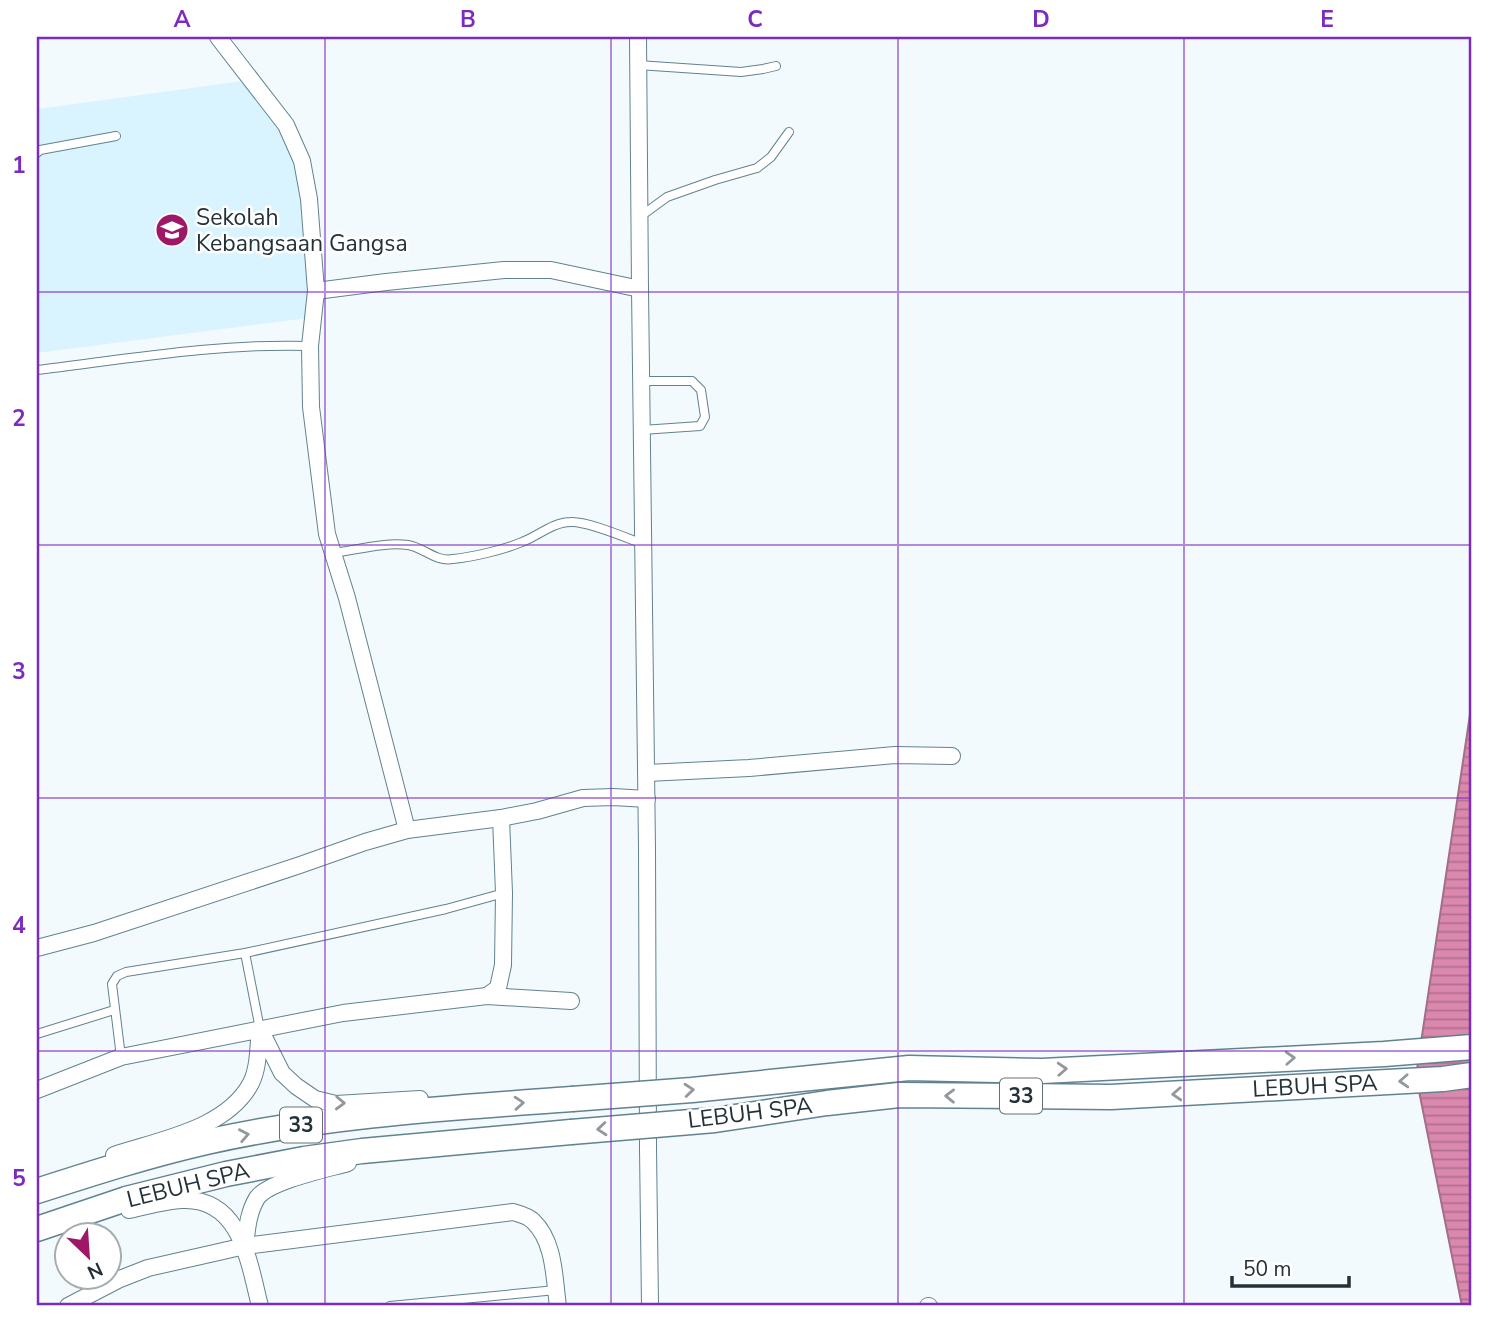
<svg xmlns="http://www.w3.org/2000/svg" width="1509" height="1343" font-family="'Nunito Sans',sans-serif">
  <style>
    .built { fill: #daf4ff }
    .water { fill: url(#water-rules); stroke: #a46e8a; stroke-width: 2 }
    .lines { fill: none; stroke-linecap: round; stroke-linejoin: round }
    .service-casing { stroke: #62828f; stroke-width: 10 }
    .minor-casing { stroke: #62828f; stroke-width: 18 }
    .trunk-casing { stroke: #62828f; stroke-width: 27 }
    .service { stroke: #fff; stroke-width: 8 }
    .minor { stroke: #fff; stroke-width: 16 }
    .trunk { stroke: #fff; stroke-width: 24 }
    .trunk-bridge-casing { stroke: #62828f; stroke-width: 27; stroke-linecap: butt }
    .trunk-bridge { stroke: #fff; stroke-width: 24 }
    .oneway { stroke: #92989b }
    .grid { fill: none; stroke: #7b2cbf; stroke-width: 2; stroke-opacity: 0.55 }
    .labels { text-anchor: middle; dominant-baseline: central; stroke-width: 5; stroke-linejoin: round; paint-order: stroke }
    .shield { fill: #fff; stroke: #667073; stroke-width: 2 }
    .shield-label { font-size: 21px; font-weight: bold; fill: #243237 }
    .poi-label { font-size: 23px; fill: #243237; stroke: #fff; text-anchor: start }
    .street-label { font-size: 23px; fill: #243237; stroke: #fff }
    .neatline { fill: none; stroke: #7b2cbf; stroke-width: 2.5 }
    .grid-label { font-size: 23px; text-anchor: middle; font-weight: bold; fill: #7b2cbf }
  </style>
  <defs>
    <pattern id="water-rules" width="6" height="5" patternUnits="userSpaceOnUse" patternTransform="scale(1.75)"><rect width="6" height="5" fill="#db88ae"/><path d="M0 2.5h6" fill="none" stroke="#b1708e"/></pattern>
  </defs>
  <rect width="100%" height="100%" fill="#f3fafd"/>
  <!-- built -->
  <path class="built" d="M250,80L298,142L316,317L37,353V109Z"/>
  <!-- water -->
  <path class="water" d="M1472,701V1306H1462L1416,1076Z"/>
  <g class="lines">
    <defs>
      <g id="service">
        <path d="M638,65L741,72L763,69L776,66"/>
        <path d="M37,153L40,150L116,136"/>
        <path d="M641,216L667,197L715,180L757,168L771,157L789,132"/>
        <path d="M37,370C127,359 219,343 310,346"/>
        <path d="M642,381H692L701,390L705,417L700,426L642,430"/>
        <path d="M333,553C357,550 384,542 408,545C425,548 435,562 453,559C473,557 503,550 522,542C538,536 553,522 571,522C587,521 627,538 643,544"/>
        <path d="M245,953L260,1029"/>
        <path d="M37,1034L114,1010"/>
        <path d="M121,1057L112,984L117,976L126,972L245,953L446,909L504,893"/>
        <path d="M390,1306L556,1290"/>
      </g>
      <g id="minor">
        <path d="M218,37L286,125L302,161L309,199L316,291L310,346L311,407L327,534L347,598L407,830"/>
        <path d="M638,37L640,289L647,848L648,1148L650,1306"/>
        <path d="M316,291L386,282L504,270H551L640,289"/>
        <path d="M647,773L749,768L895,755L952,756"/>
        <path d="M37,948L94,933L300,865L365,842L407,830L501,818L537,811L583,798L613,797L647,799"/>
        <path d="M487,996L498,988L503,965L504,893L501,818"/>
        <path d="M261,1031L282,1073L296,1086L315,1099L336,1104L420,1099"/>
        <path d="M37,1090L121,1057L343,1013L487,996L571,1001"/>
        <path d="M114,1155C159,1140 227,1129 251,1083C259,1067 258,1046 260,1029"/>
        <path d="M129,1210C146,1206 165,1201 182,1200C241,1197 249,1263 260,1306"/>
        <path d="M245,1246C247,1229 248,1213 257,1198C269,1181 327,1169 348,1163"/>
        <path d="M68,1306L120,1279L148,1268L245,1246L513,1212C520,1214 528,1216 533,1221C555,1242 554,1278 558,1306"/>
        <path d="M928,1306H929"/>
      </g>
      <g id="trunk">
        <path d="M37,1191C93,1173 149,1155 206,1142C326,1115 450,1108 572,1099"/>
        <path d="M37,1229L126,1199L226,1174L304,1159L362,1151L571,1132"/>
      </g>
    </defs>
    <!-- service casing -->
    <use href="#service" class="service-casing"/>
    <!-- minor casing -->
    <use href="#minor" class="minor-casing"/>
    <!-- trunk casing -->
    <use href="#trunk" class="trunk-casing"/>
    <!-- service -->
    <use href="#service" class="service"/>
    <!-- minor -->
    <use href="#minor" class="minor"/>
    <!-- trunk -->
    <use href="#trunk" class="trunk"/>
    <defs>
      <g id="trunk-bridge">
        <path d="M572,1099L692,1090L909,1068L1042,1071L1384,1054L1472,1047"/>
        <path d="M571,1132L715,1120L827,1103L899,1095L1111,1097L1443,1079L1472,1075"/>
      </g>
    </defs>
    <!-- trunk-bridge casing -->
    <use href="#trunk-bridge" class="trunk-bridge-casing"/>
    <!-- trunk-bridge -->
    <use href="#trunk-bridge" class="trunk-bridge"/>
  </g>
  <!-- one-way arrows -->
  <defs><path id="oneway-chevron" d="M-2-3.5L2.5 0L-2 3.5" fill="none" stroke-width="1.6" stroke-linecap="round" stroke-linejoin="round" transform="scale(1.75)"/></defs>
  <g class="oneway">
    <use href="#oneway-chevron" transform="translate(1290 1058) rotate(-3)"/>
    <use href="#oneway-chevron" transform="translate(1062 1069) rotate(-3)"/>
    <use href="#oneway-chevron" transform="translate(1404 1081) rotate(177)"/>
    <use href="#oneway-chevron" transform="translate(689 1090) rotate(-5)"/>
    <use href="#oneway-chevron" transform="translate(1177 1094) rotate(177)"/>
    <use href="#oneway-chevron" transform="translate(950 1096) rotate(-179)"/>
    <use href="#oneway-chevron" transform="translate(340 1103) rotate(2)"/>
    <use href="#oneway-chevron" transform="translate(519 1103) rotate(-4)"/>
    <use href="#oneway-chevron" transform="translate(602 1129) rotate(175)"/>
    <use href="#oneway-chevron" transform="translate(244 1135) rotate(-11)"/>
  </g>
  <!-- grid -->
  <path class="grid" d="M325,37V1306M611,37V1306M898,37V1306M1184,37V1306M37,292H1472M37,545H1472M37,798H1472M37,1051H1472"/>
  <!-- icons -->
  <defs>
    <symbol id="school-disc" viewBox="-11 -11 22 22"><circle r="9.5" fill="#9f1867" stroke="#fff"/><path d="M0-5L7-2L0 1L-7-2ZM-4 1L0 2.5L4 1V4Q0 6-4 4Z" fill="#fff"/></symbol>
  </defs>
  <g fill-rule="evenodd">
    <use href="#school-disc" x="153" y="211" width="38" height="38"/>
  </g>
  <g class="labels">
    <!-- shield labels -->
    <g class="shield">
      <rect x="1000" y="1078.5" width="42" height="35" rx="5"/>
      <rect x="280" y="1107.5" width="42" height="35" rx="5"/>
    </g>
    <g class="shield-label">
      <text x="1021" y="1096">33</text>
      <text x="301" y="1125">33</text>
    </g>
    <!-- poi labels -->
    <g class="poi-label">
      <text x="196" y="217">Sekolah<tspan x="196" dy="26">Kebangsaan Gangsa</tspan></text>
    </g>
    <!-- street labels -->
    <g class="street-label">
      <text transform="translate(1315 1086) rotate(-3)">LEBUH SPA</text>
      <text transform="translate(750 1113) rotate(-7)">LEBUH SPA</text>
      <text transform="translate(188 1185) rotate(-14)">LEBUH SPA</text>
    </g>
  </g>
  <!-- border -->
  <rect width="1509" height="1343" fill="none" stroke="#ffffff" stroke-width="77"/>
  <!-- north arrow -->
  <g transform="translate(88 1256) rotate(155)"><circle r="33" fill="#ffffff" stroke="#a7adaf" stroke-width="2"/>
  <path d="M0-5L12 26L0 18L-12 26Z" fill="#9f1867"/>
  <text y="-10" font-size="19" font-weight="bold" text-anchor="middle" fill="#243237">N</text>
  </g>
  <!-- scale -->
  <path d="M1232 1276v10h117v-10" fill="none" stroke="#243237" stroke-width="3.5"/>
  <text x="1243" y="1276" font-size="21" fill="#243237" stroke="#ffffff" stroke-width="5" paint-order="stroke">50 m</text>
  <rect x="38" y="38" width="1432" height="1266" class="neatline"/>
  <g class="grid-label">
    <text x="182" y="27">A</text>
    <text x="468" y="27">B</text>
    <text x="755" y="27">C</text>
    <text x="1041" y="27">D</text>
    <text x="1327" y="27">E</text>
    <text x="19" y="173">1</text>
    <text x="19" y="426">2</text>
    <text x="19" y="679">3</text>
    <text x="19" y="933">4</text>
    <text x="19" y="1186">5</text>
  </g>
</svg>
